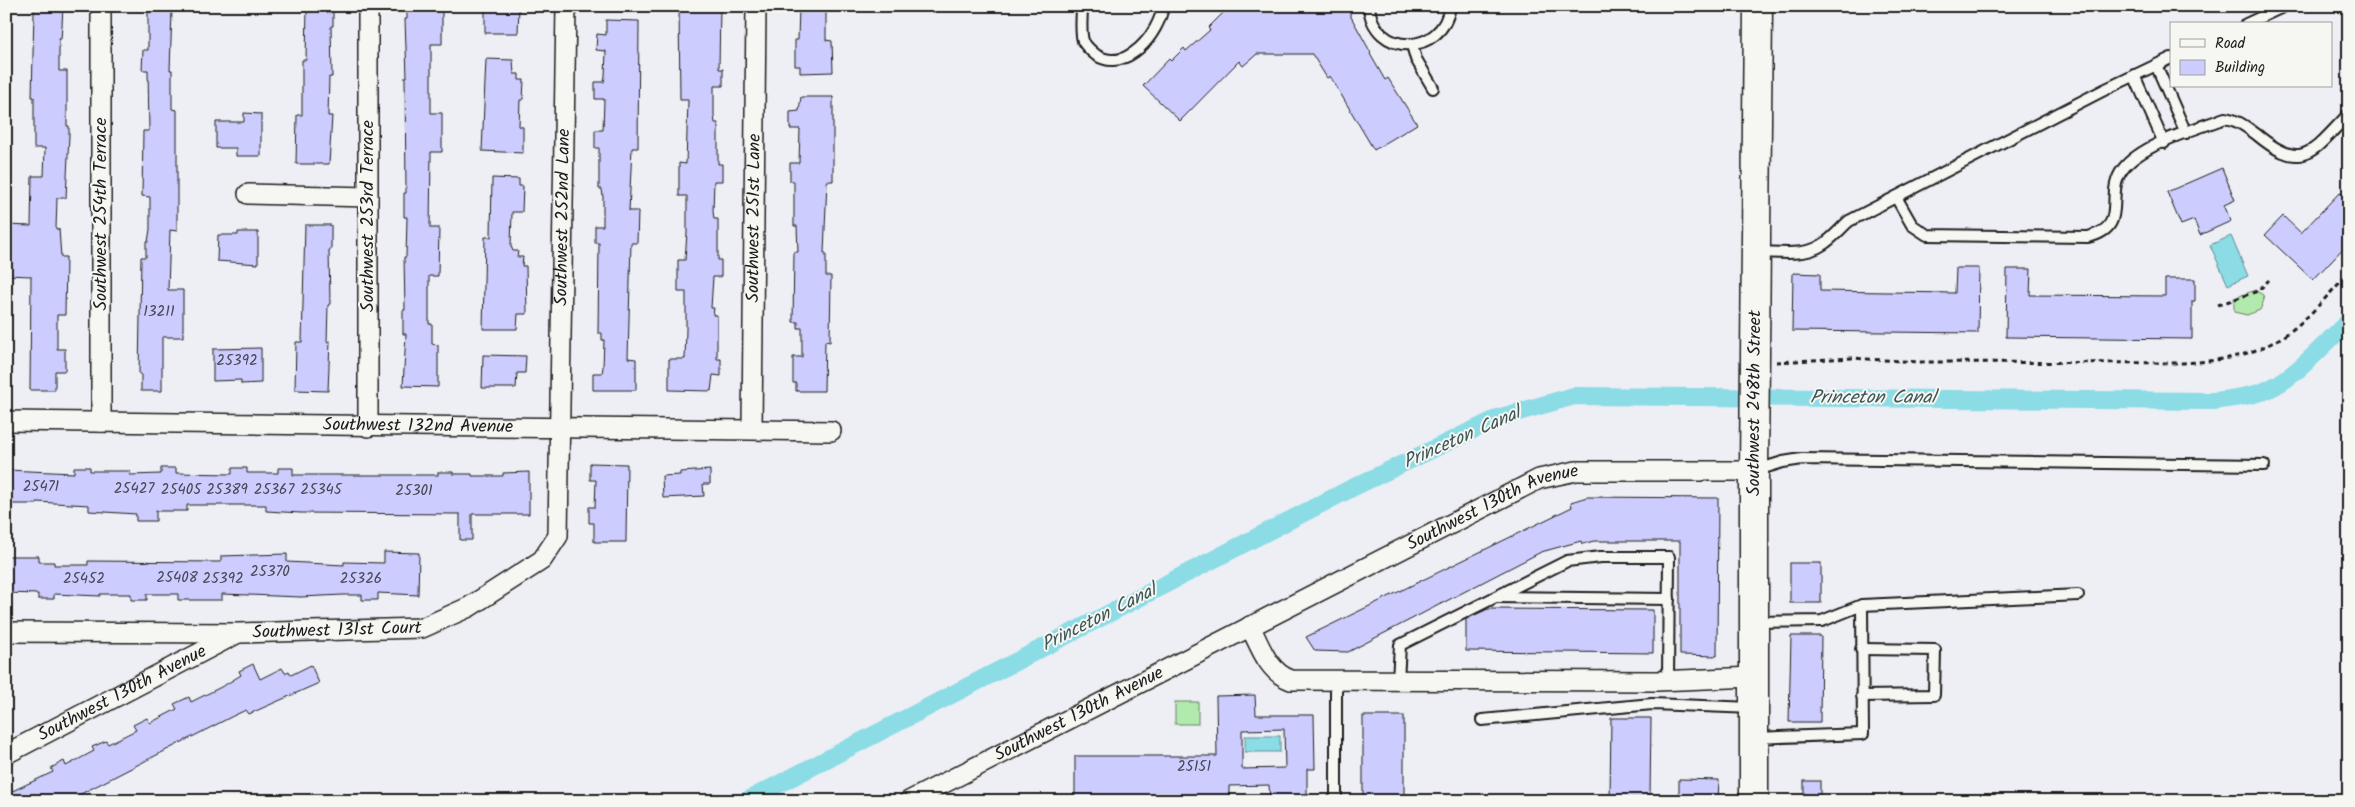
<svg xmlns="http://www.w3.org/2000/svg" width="2355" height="807" font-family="Kalam,sans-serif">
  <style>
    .green { fill: #b2e9ac; stroke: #678264 }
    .water { fill: #8bdce5; stroke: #5f8f95 }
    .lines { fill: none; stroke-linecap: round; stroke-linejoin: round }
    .canal { stroke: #8bdce5; stroke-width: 18 }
    .building { fill: #ccf; stroke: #1c1c1c; fill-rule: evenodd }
    .lane-casing { stroke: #1c1c1c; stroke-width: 14 }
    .street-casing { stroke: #1c1c1c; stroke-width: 22 }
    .secondary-casing { stroke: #1c1c1c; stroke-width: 31 }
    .path { stroke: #1c1c1c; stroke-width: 3; stroke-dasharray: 5 4; stroke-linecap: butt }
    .lane { stroke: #f6f6f2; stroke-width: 10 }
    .street { stroke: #f6f6f2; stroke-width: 19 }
    .secondary { stroke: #f6f6f2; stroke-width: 28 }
    .labels { text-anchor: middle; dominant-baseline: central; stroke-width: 4; stroke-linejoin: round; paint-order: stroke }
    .number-label { font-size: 15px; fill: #484855 }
    .street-label { font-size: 18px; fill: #1c1c1c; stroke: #f6f6f2 }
    .water-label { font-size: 19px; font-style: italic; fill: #3d5658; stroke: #f6f6f2 }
  </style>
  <rect width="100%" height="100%" fill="#eeeef5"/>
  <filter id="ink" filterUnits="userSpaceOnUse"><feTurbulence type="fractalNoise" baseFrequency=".02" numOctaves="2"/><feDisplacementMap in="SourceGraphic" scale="10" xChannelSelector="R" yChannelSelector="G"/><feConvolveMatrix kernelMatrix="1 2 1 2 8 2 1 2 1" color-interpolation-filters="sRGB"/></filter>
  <g filter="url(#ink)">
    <!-- green -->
    <g class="green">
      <path d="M2255,290L2263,295L2264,300L2260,310L2247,315L2234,312V298Z"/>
      <rect x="1175" y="702" width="23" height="22"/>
    </g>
    <!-- water -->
    <g class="water">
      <path d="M2231,236L2248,276L2228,285L2210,245Z"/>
      <rect x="1245" y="736" width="35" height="16"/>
    </g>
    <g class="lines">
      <!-- canal -->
      <path class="canal" d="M746,801L1352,488L1498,418L1574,396L2213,401C2230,399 2246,397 2262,392C2293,381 2325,343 2349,321"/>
    </g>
    <!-- building -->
    <g class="building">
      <path d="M41,6H63L62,26L61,39H59V71H67V126H69V135L66,198H57L56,229H59L61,257H66L65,315H57V349H65V371H55V390H30L31,276L6,275V225L31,226L32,176H44L45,148H34V97H32L34,10H40Z"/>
      <path d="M148,6H170L172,10L170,70H172V109L177,110V231L170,230L168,290H183V337H162V391H141V374H139L141,257H146V242H148L150,229V197L142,196L143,131H149L148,70H142L143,50H148Z"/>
      <path d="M307,6H333V26H331L332,77H329L328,116H332L329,164H296L297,115H302V60H306Z"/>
      <path d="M407,6H442V44H431V113H442V152H431L430,228H439L438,276H429V324H432V344L438,345V387L403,386L406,334H403V310H405L404,257H406L407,217H404V193H406L405,77H407L405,19H407Z"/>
      <path d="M485,6H519L518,33H485Z"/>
      <path d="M679,6H720L719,69H723V86H714V116L715,123H718V164H722V181H714L713,211L714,219H718V260H721V277H713L711,308H714L713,315H717V359H721V376L713,375L711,391L669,390V359H685L686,330V292H678V260H685L687,233V196H679V163L686,164L688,100H680Z"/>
      <path d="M799,6H826V40L832,41L833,72L800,73V66H795V40H798Z"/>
      <path d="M1230,6H1350V15L1371,53L1370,54L1385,80L1388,78L1417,124L1374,150L1330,76L1327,78L1312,54H1257L1243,66L1239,61L1180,121L1143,86L1169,59L1171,61L1184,48L1186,51L1210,30L1208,28Z"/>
      <path d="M606,20L639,21L638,148H632L629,211H638L637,243H631L628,358L636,359V390H593V373H602L603,367L604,340H602V333H598L599,243H595V226H603V197L602,189H599V148H595V130H603L604,99H595V82H604L605,76L606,51L596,50L597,34L606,35Z"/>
      <path d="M486,59L513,60L514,74H519V80H524L523,100H520L519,126L523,127V153L482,151Z"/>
      <path d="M801,97H833V181H827L824,253H826V276H831L830,342L825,341L824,391H796V383H793V357H802V328H798V322H793L794,252H798L797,226H794V181H790V163H799L800,129H790V112L799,111Z"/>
      <path d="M244,113L261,114V156H236V148H216V122H244Z"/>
      <path d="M2222,168L2235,200L2224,205L2231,221L2200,235L2194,220L2181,225L2167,192Z"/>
      <path d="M492,178L519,179V186H523L522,212H512L511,246L513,251H518L517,257H523L522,266H526L527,314H518L517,329H483L485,237H491Z"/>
      <path d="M2340,192L2349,200V242L2313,280L2265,235L2283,216L2301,233Z"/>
      <path d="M305,225H331V250H329L330,304L328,305L327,342L330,341L328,391L295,390L296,342H302Z"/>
      <path d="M238,232H258V264L217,261L218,235H238Z"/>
      <path d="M1956,268H1979L1978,333L1792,331L1793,273L1820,274V291L1955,293Z"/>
      <path d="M2007,269H2031L2030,295L2165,296V279H2195V301H2192V339L2006,337Z"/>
      <path d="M261,348V383L241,384V380L213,381V349Z"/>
      <path d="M483,355L526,356L525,373H517L516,388H482Z"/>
      <path d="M590,463L627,464L626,542H594V523H589V507H595L596,480H590Z"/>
      <path d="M74,467H90V471H130V475L161,474V468H176V473L232,474V468H247V473H278V468H293V475H438V472H453V474H472V476H503V473L529,472V514H472V540H460V514L301,513L266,511V505H187V511H156V521H136V514L89,511V505L37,502V504H6V470L74,473Z"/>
      <path d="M710,470V484H703L704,496L663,498L662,476L680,475V472Z"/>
      <path d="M1587,497L1718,498L1717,656L1680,655V541H1594L1582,544L1581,541L1541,552L1348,652L1315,651L1306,637L1572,507L1571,502Z"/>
      <path d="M384,552L419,553L418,595L378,593V600H362V595H343L301,597L222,594V600H178V594H147V600H131V594H100V596L54,594V599H38V594L6,593V556H39V562H54V565H88V561L221,562V556L287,554V562L344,565V562L384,563Z"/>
      <rect x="1790" y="563" width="31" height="40"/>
      <path d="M1488,609L1653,610V653L1466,651V619Z"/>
      <path d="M1791,636H1821L1820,722H1789Z"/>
      <path d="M253,664L260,679L282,668L285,673L289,671L291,675L311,665L319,683L249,714L246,710L233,716L67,801H6V794L53,772L51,768L64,761L66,766L94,751L92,747L106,741L108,744L136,730L133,725L147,718L150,723L177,709L174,704L189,697L191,702L225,685L241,675L239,671Z"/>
      <path d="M1255,695L1256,715H1314L1315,769H1307V801H1270L1269,785L1229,786V798H1075V756H1217L1216,696ZM1284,729L1285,768L1242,769V730Z"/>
      <rect x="1363" y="716" width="41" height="85"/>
      <path d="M1611,718H1651L1650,798H1610Z"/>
      <path d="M1679,779L1719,780L1718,801H1679Z"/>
      <rect x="1804" y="781" width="16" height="20"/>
    </g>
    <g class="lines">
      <defs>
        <g id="lane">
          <path d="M1082,6C1082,17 1080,31 1083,41C1086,47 1091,51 1096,55C1126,74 1159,34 1163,6"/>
          <path d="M1369,6C1373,57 1443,57 1450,6"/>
          <path d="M2246,24L2285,6"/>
          <path d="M1412,45L1416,59L1433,88"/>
          <path d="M2156,65L2186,133"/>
          <path d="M2134,75L2164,143"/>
          <path d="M1896,197L1912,225L1927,235L2088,237C2131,227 2103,194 2123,169C2142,144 2196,129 2225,118C2238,120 2246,127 2256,134C2304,174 2312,151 2349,114"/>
          <path d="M1757,252C1778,252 1804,257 1822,245C1832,239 1840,229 1849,221L2106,89L2171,58"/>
          <path d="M1757,470L1783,462L1802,459L2264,465"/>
          <path d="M1496,597L1669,599"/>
          <path d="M1756,622L1822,621L1862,605L2078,595"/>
          <path d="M1861,649L1935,650L1934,695L1862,696"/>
          <path d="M1336,680V801"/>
          <path d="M1398,681L1400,645L1567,561L1601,557H1669L1668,680"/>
          <path d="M1482,720L1652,704L1753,708"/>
          <path d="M1755,738L1863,734L1862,605"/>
        </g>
        <g id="street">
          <path d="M101,6V422"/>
          <path d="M368,6V427"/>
          <path d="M248,194L368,197"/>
          <path id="s1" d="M6,421L831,431"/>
          <path id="s2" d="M752,429L756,6"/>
          <path d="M1250,626C1260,646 1268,672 1291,680L1657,681L1754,677"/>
          <path id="s3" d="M6,632L239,633L422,628L469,607L542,560L558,536L566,6"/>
          <path id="s4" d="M6,754L236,634"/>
          <path id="s5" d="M909,801L1539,479L1576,471H1754"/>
        </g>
        <g id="secondary">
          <path id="s6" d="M1754,801V471L1758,6"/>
        </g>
      </defs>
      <!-- lane casing -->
      <use href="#lane" class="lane-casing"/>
      <!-- street casing -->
      <use href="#street" class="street-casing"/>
      <!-- secondary casing -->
      <use href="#secondary" class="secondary-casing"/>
      <!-- path -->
      <g class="path">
        <path d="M2218,305L2258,291L2269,280"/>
        <path d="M1776,362L1851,358L1919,362L2183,363C2220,361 2254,356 2285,335C2309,319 2329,293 2349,273"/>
      </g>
      <!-- lane -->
      <use href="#lane" class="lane"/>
      <!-- street -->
      <use href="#street" class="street"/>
      <!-- secondary -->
      <use href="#secondary" class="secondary"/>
    </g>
  </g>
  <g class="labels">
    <!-- number labels -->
    <g class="number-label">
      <text x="159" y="312">13211</text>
      <text x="237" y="361">25392</text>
      <text x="41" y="487">25471</text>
      <text x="134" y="489">25427</text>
      <text x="181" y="490">25405</text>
      <text x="227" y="490">25389</text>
      <text x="274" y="490">25367</text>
      <text x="321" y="490">25345</text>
      <text x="414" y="491">25301</text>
      <text x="270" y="572">25370</text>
      <text x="177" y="578">25408</text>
      <text x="84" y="579">25452</text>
      <text x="223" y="579">25392</text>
      <text x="361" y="579">25326</text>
      <text x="1194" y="767">25151</text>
    </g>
    <!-- street labels -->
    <g class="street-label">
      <text transform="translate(101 214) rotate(-90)">Southwest 254th Terrace</text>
      <text transform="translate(368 216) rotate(-90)">Southwest 253rd Terrace</text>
      <text stroke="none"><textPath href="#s3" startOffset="902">Southwest 252nd Lane</textPath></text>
      <text stroke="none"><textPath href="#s2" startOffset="211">Southwest 251st Lane</textPath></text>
      <text stroke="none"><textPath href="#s6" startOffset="398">Southwest 248th Street</textPath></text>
      <text stroke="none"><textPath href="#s1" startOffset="412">Southwest 132nd Avenue</textPath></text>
      <text stroke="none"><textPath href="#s5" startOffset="654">Southwest 130th Avenue</textPath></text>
      <text stroke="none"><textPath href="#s3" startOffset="331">Southwest 131st Court</textPath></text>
      <text stroke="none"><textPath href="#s4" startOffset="131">Southwest 130th Avenue</textPath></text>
      <text stroke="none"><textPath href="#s5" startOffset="191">Southwest 130th Avenue</textPath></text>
    </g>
    <!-- water labels -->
    <g class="water-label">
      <text x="1873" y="398">Princeton Canal</text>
      <text transform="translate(1462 438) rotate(-24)">Princeton Canal</text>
      <text transform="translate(1099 618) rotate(-27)">Princeton Canal</text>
    </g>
  </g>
  <!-- margin -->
  <rect width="2355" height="807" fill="none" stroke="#f6f6f2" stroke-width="25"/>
  <rect x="12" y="12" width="2330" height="782" fill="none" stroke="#1c1c1c" stroke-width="2" filter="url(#ink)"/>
  <!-- legend -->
  <rect x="2170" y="22" width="162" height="65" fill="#f6f6f2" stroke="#9f9f9c"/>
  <rect x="2180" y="39" width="25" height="8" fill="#f6f6f2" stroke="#9f9f9c"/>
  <text x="2215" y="48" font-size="15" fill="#1c1c1c">Road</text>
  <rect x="2180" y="60" width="25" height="15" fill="#ccccff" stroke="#9f9f9c"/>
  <text x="2215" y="72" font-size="15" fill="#1c1c1c">Building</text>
</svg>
